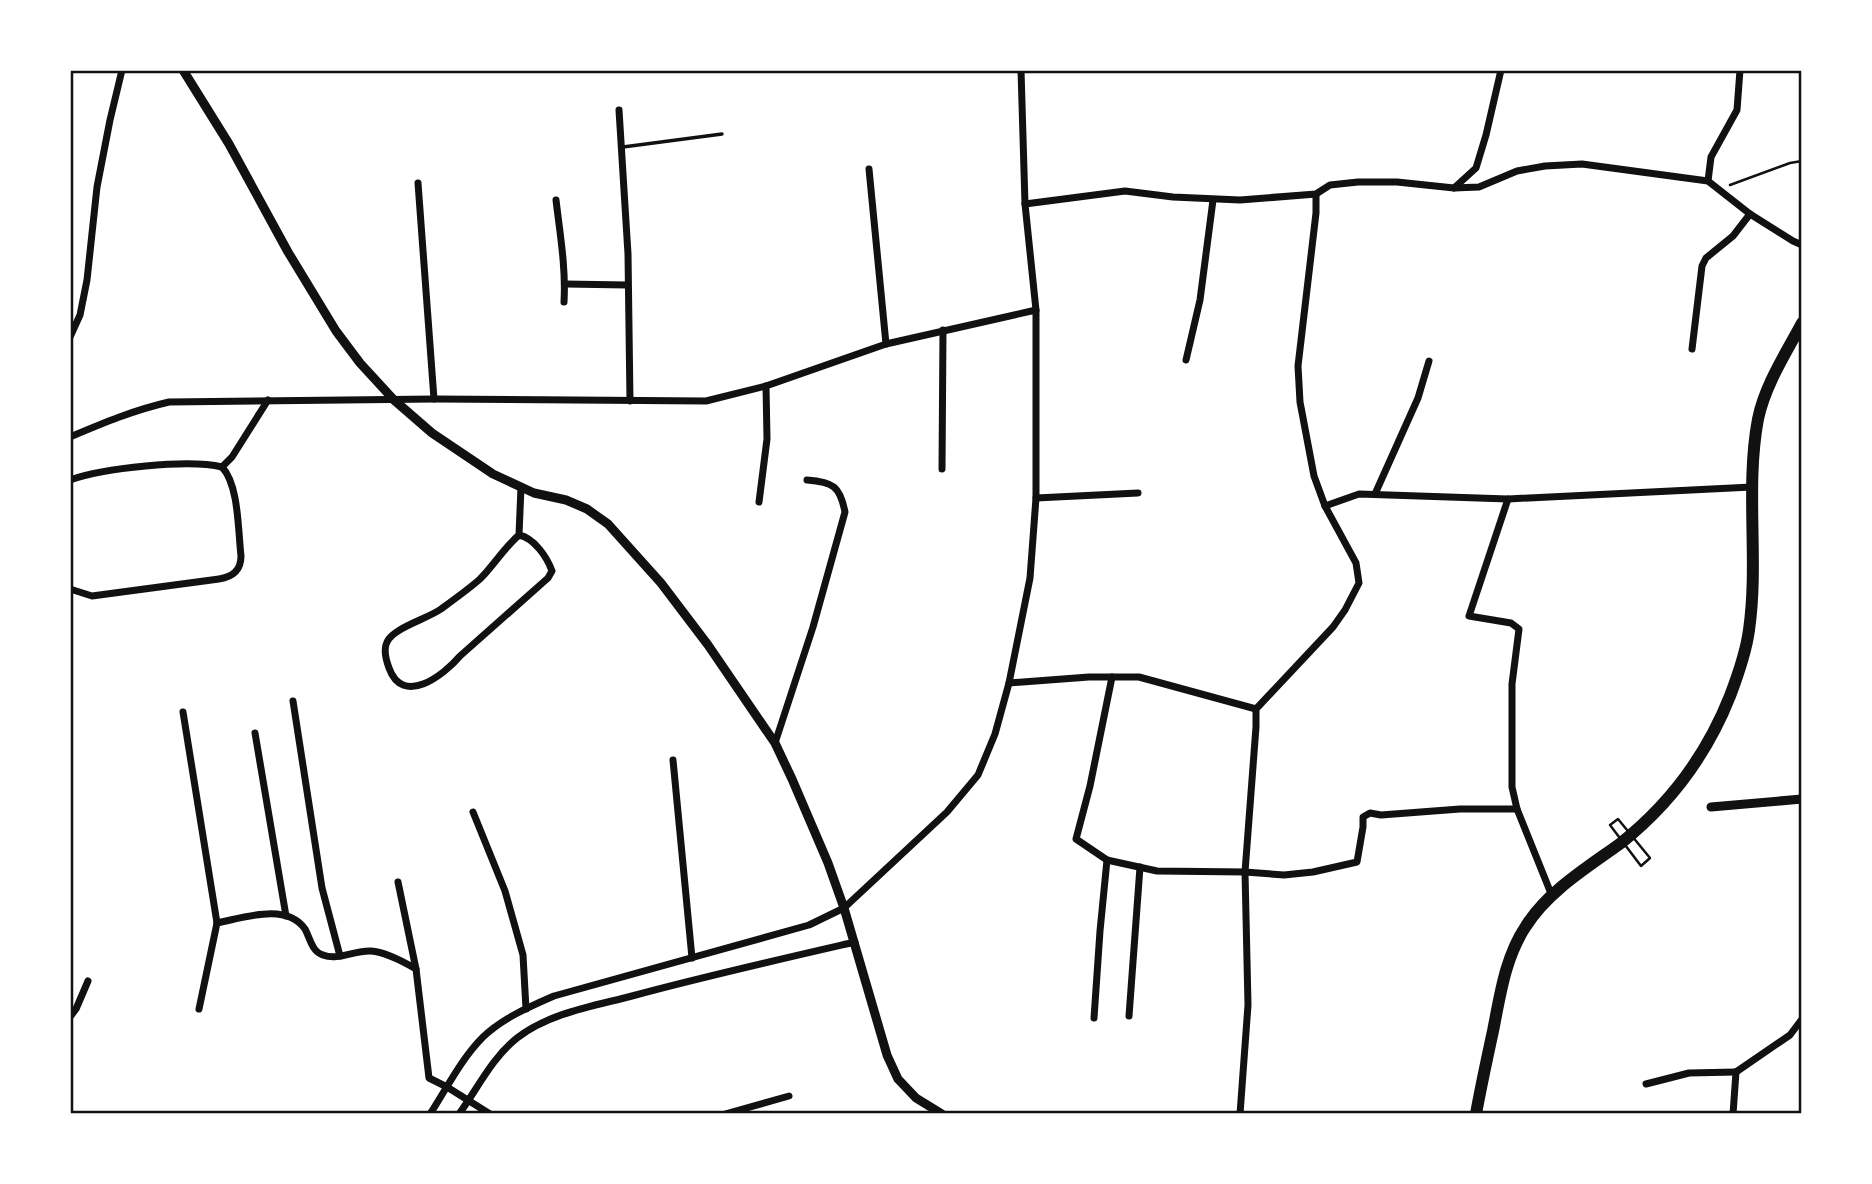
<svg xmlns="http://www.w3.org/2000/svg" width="1872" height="1184" font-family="Quicksand,sans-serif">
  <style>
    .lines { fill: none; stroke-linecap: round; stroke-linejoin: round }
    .path { stroke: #111; stroke-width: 2.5 }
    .service { stroke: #111; stroke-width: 3.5 }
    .minor { stroke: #111; stroke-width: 7 }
    .tertiary { stroke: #111; stroke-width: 9 }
    .primary { stroke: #111; stroke-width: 12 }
    .neatline { fill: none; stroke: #111; stroke-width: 2.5 }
  </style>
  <rect width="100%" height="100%" fill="#fff"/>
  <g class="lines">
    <!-- path -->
    <g class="path">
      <path d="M1730,185L1790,163L1802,161"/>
      <path d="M1618,819L1650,858L1641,866L1610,825Z"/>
    </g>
    <!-- service -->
    <path class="service" d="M623,147L722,134"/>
    <!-- minor -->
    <g class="minor">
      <path d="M619,110L628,254L630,401"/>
      <path d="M869,169L886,344"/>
      <path d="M1708,181L1711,157L1737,110L1740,70"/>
      <path d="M418,183L434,399"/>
      <path d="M1454,188L1476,168L1486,135L1501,70"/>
      <path d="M556,200C560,234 566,268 564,302"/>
      <path d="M1025,204L1125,191L1173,197L1240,200L1316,194L1330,185L1358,182H1397L1454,188L1479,187L1517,171L1545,166L1582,164L1708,181L1750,214L1793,241L1802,245"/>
      <path d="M565,284L627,285"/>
      <path d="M70,337L80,315L87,280L97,187L110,120L122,70"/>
      <path d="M1692,349L1702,266L1706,258L1733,236L1750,214"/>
      <path d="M1186,360L1200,300L1213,200"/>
      <path d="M70,437C103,423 134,410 169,402L434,399L706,401L766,386L886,344L1036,310"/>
      <path d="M942,469L943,330"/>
      <path d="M70,480C103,468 188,459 222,467L232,457L268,400"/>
      <path d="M1375,494L1418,398L1429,361"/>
      <path d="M1036,498L1138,493"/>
      <path d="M1508,499L1469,616L1511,623L1519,629L1512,684V787L1517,809L1552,896"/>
      <path d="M759,502L767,439L766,386"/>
      <path d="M1325,506L1359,494L1508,499L1752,487"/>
      <path d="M519,535C534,538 547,557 552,571L548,578L460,656C444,675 403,707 389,668C386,660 383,650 387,642C393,628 427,619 441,609C452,601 470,588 480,579C494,565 503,549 519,535L521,487"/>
      <path d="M70,589L92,596L219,579C232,577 241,571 241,556C238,531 239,485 222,467"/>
      <path d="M1112,677L1090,786L1076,839L1107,860L1157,871L1245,872L1284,875L1313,872L1357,862L1363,827V817L1370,813L1381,815L1460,809H1517"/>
      <path d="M1009,683L1089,677H1139L1256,709"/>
      <path d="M293,701L322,888L340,956"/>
      <path d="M183,712L217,923"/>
      <path d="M255,733L286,916"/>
      <path d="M775,743L813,627L845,512C840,486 833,482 807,480"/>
      <path d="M673,760L692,958"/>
      <path d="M473,812L505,891L523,955L526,1009"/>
      <path d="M398,882L416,969"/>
      <path d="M199,1009L217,923C243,918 286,902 305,929C310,938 312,952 323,955C338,961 355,950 371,951C386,952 404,962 416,969L429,1078L447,1087L490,1114"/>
      <path d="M1129,1016L1140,867"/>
      <path d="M70,1017L76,1009L88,981"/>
      <path d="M1094,1018L1100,931L1107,860"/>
      <path d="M1736,1072L1790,1035L1802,1019"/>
      <path d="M1646,1084L1689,1073L1736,1072"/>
      <path d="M430,1114C447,1088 461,1059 483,1037C503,1018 529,1007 554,996L809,925L844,908L947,812L978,775L995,734L1009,683L1030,578L1036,498V310L1025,204L1021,70"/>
      <path d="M459,1114C478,1088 491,1059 517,1038C549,1013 594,1006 632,996C706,976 781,959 855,942"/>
      <path d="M725,1114L789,1096"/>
      <path d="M1240,1114L1248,1005L1245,872L1256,727V709L1333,627L1345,610L1359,583L1356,563L1325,506L1314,476L1300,402L1298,366L1316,213V194"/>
      <path d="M1733,1114L1736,1072"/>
    </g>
    <!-- tertiary -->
    <g class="tertiary">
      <path d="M183,70L229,144L288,252L336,331L360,363L394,400L432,433L493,474L534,493L566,500L587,509L608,524L661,583L708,645L775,743L792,779L828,863L844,908L887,1055L898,1079L916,1098L942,1114"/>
      <path d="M1711,807L1802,799"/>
    </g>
    <!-- primary -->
    <path class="primary" d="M1476,1114C1481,1086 1487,1059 1493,1031C1500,996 1505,957 1526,926C1548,891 1588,867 1621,843C1670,804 1707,754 1730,696C1738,675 1746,653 1749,630C1759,561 1745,488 1758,419C1765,385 1786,353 1802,323"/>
  </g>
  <!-- border -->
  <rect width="1872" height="1184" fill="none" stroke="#ffffff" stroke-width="144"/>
  <rect x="72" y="72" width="1728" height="1040" class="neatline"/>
</svg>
